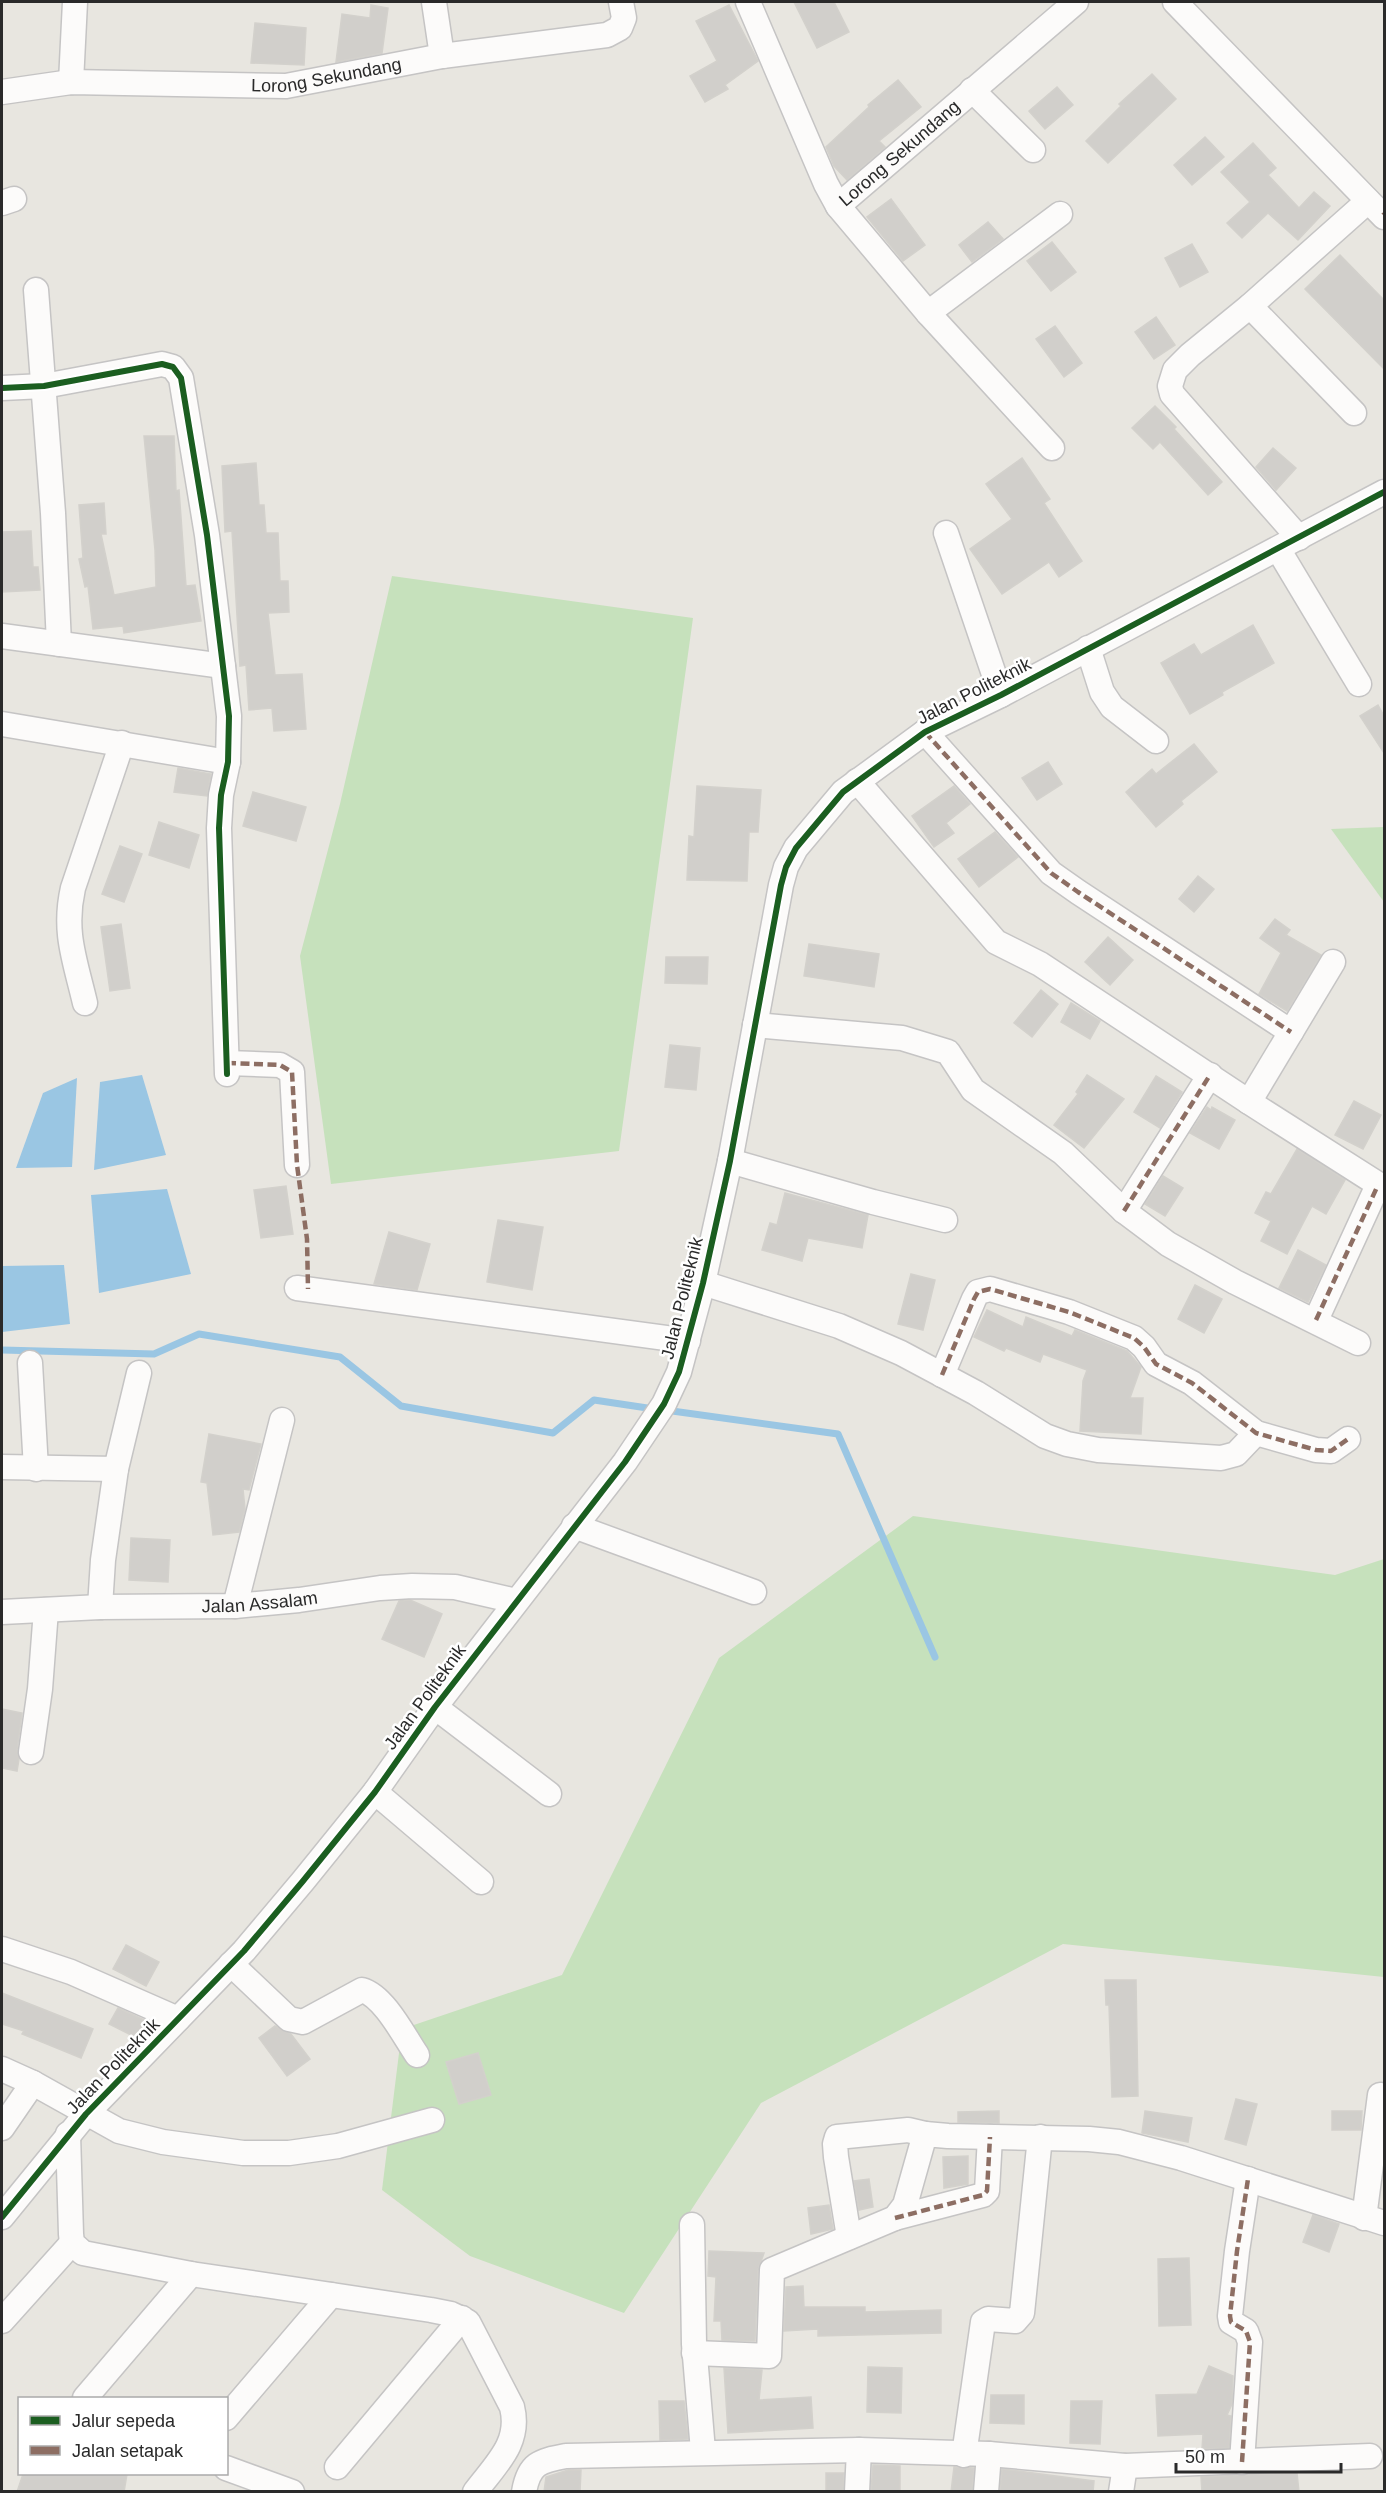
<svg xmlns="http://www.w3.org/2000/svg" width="1386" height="2493" font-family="Arial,sans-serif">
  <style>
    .green { fill: #c6e1bc }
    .water { fill: #9ac6e3 }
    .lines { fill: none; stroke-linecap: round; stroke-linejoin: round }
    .stream { stroke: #9ac6e3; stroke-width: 7 }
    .building { fill: #d1cfcb; stroke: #d3d1cc; stroke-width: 1.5 }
    .minor-casing { stroke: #c5c4c4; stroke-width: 27 }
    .minor { stroke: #fcfbfa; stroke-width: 24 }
    .quiet { stroke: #8d6e63; stroke-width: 4.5; stroke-dasharray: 9 4.5; stroke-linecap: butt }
    .cycleway-casing { stroke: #fff; stroke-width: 10 }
    .cycleway { stroke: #1b5e20; stroke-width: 6 }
    .labels { text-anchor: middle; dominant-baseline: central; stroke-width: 5; stroke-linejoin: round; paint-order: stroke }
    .street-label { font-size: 18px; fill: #2a2a2a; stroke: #fff }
  </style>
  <rect width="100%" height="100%" fill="#e8e6e0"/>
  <!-- green -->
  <g class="green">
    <path d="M392,576L693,618L619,1151L331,1184L300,956L340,804Z"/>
    <path d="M1384,827V902L1331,829Z"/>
    <path d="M913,1516L1335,1575L1384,1559V1977L1063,1944L761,2103L624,2313L470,2256L382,2190L402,2029L562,1975L719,1658Z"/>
  </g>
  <!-- water -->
  <g class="water">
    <path d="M142,1075L166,1155L94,1170L100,1082Z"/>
    <path d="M77,1078L72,1167L16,1168L43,1093Z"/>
    <path d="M167,1189L191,1274L99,1293L91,1195Z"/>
    <path d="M64,1265L70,1324L2,1332V1266Z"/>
  </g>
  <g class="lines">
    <!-- stream -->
    <g class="stream">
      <path d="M2,1350L154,1354L199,1334L340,1357L401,1406L553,1433L594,1400L654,1409"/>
      <path d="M665,1410L838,1434L935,1657"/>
    </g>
  </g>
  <!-- building -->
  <g class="building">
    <path d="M794,2H834L849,32L817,48Z"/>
    <path d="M371,5L388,8L382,53L336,62L342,14L370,18Z"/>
    <path d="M729,5L758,61L725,85L728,89L705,102L690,76L717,61L696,21Z"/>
    <path d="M255,23L306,28L304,65L251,63Z"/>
    <path d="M1152,74L1176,99L1108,163L1086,141L1121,106L1119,104Z"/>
    <path d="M898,80L921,107L879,141L885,147L847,180L834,166L826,147L869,107L868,105Z"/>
    <path d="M1057,87L1073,105L1045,129L1029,111Z"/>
    <path d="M1205,137L1224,157L1192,185L1174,165Z"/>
    <path d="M1253,143L1276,168L1268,175L1299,208L1314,192L1330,206L1298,240L1268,213L1242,238L1227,223L1250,202L1221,172Z"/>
    <path d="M891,199L925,245L903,261L867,217Z"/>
    <path d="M988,222L1003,239L972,262L959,245Z"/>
    <path d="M1052,242L1076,272L1051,291L1027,261Z"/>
    <path d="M1192,244L1208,272L1180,287L1165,258Z"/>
    <path d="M1340,255L1384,300V369L1305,289Z"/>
    <path d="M1156,317L1175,345L1154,359L1135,332Z"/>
    <path d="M1055,326L1082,363L1064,377L1036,339Z"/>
    <path d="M1155,406L1176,427L1174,429L1222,482L1208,495L1160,442L1153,449L1132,428Z"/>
    <path d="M144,436H174L176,491L179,490L186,586L195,585L201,621L124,633L123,626L93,629L88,586L85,587L79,559L83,558L79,505L104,503L106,534H101L114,595L156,587L155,550Z"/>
    <path d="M1273,448L1296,468L1276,490L1256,467Z"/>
    <path d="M1022,458L1050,499L1044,503L1082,561L1059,577L1049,562L1002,594L970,549L1012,519L986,484Z"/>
    <path d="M256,463L259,505H264L266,533H278L280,581H288L289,612L268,613L275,675L302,674L306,729L274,731L272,708L249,710L246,665L240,666L232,531L225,532L222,466Z"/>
    <path d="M31,531L33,567H38L40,590L2,592V532Z"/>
    <path d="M1253,625L1274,663L1222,692L1223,695L1190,714L1161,663L1194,644L1201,655Z"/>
    <path d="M1378,705L1384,716V753L1360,716Z"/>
    <path d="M1194,744L1217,772L1181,801L1183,804L1156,827L1126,792L1152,769L1156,774Z"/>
    <path d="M1048,762L1062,784L1037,800L1022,778Z"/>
    <path d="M178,768L211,774L207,796L174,792Z"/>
    <path d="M697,786L761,790L758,832H749L747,881L687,880L689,836L694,837Z"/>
    <path d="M954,786L970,804L946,823L954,833L934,847L912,816Z"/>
    <path d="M253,792L306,807L296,841L243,826Z"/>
    <path d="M159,822L199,835L189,868L149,855Z"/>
    <path d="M995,832L1018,857L979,887L958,859Z"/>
    <path d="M120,846L142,854L124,902L102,894Z"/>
    <path d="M1198,876L1214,889L1194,912L1179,899Z"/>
    <path d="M1275,919L1290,930L1286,935L1321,955L1287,1011L1259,994L1281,953L1260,938Z"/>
    <path d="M121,924L130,988L110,991L101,927Z"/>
    <path d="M1108,937L1133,960L1110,985L1085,962Z"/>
    <path d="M809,944L879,954L874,987L804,976Z"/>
    <path d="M666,957H708L707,984L665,983Z"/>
    <path d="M1041,990L1058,1004L1032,1037L1014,1023Z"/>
    <path d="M1071,1003L1100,1021L1090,1039L1061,1022Z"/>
    <path d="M670,1045L700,1048L696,1090L665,1087Z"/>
    <path d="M1087,1075L1124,1099L1084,1148L1054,1125L1078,1094L1076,1092Z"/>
    <path d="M1156,1076L1182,1092L1160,1128L1134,1112Z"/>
    <path d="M1354,1101L1381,1115L1363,1149L1335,1135Z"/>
    <path d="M1207,1107L1211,1110L1212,1107L1235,1120L1219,1149L1190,1133Z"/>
    <path d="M1297,1149L1345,1180L1326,1214L1312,1206L1287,1254L1261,1241L1271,1221L1255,1213L1266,1192L1271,1194Z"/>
    <path d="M1163,1176L1183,1188L1165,1216L1145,1204Z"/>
    <path d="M286,1186L293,1234L261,1238L254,1190Z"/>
    <path d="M785,1193L868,1215L862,1248L808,1238L802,1261L762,1250L770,1223L777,1225Z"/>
    <path d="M498,1220L543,1227L532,1290L487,1282Z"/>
    <path d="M389,1232L430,1244L417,1290L374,1284Z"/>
    <path d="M1298,1250L1326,1265L1308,1302L1279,1288Z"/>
    <path d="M911,1274L935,1280L923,1330L898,1324Z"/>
    <path d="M1195,1285L1222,1299L1204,1333L1178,1319Z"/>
    <path d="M987,1310L1023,1327L1026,1317L1072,1336L1075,1330L1127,1351L1141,1367L1130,1398H1143L1141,1434L1080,1431L1083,1381L1087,1370L1043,1354L1040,1362L1006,1348L1004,1351L974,1337Z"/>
    <path d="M209,1434L261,1444L249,1490L243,1489L245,1509L239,1532L213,1535L207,1483L201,1482Z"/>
    <path d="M131,1538L170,1540L168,1582L129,1580Z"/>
    <path d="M410,1600L442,1614L424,1657L382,1639L399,1601Z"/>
    <path d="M2,1709L22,1713L17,1750L19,1759L17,1771L2,1768Z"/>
    <path d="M126,1945L159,1962L146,1986L113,1969Z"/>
    <path d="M1105,1980H1136L1138,2096L1112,2097L1109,2005H1106Z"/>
    <path d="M2,1993L93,2029L81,2058L22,2034L24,2031L2,2024Z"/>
    <path d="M118,2008L149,2022L139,2039L109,2024Z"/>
    <path d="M275,2026L291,2034L310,2059L287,2076L259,2038Z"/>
    <path d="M478,2053L491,2095L459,2104L446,2062Z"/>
    <path d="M1236,2099L1257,2104L1246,2145L1225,2139Z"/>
    <path d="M999,2111V2123L958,2122V2112Z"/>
    <path d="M1145,2111L1192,2118L1188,2142L1142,2133Z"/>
    <path d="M1332,2111H1362L1361,2130H1332Z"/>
    <path d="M968,2156V2184L944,2188L943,2157Z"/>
    <path d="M869,2179L873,2207L859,2210L854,2181Z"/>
    <path d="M829,2205L833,2229L811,2234L808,2208Z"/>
    <path d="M1313,2215L1339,2224L1329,2252L1303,2242Z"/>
    <path d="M709,2251L764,2253L758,2270L755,2341L722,2340L721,2321H714L716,2277L708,2276Z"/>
    <path d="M1189,2258L1191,2325L1159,2326L1158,2259Z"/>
    <path d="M803,2286L804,2307H865V2312L941,2310V2333L818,2336V2329L784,2331L786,2287Z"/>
    <path d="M1209,2366L1233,2376L1232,2404L1227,2415L1231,2416L1229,2448L1202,2449L1203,2434L1158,2436L1156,2395L1197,2394Z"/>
    <path d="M868,2367L902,2368L901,2413L867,2412Z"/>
    <path d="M724,2368L762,2370L759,2400L811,2397L813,2428L728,2433Z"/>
    <path d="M991,2395H1024V2424L990,2423Z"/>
    <path d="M659,2401H684L688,2439L660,2440Z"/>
    <path d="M1071,2401H1102L1100,2444L1070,2443Z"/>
    <path d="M873,2465L900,2466V2492H871Z"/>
    <path d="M954,2467L974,2468L972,2492H951Z"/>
    <path d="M1002,2469L1094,2481L1093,2492H1000Z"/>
    <path d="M568,2470H581L580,2492H544L546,2477Z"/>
    <path d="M826,2473H844L843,2492H826Z"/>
    <path d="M1297,2473L1299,2492H1202L1201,2477Z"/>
    <path d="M23,2474H127L124,2492H17Z"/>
  </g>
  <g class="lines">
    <defs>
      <g id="minor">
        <path d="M434,2L442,56"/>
        <path d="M748,2L826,184L838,206L928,313L1052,448"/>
        <path d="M1175,2L1384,217"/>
        <path d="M71,82L75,2"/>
        <path d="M972,90L1033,150"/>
        <path id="s1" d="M2,92L71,82L286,86L442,56L607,35L620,28L624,18L621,2"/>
        <path d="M2,203L14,199"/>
        <path id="s2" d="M838,206L1076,2"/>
        <path d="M36,290L53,513L59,644"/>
        <path d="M1250,306L1354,413"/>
        <path d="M928,313L1060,214"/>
        <path d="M2,388L44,386L162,364L173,367L181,378L207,535L229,716L228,762L221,795L219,828L227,1074"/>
        <path d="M946,533L1001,695"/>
        <path d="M1299,538L1172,394L1170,386L1175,370L1190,355L1250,306L1368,201"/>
        <path d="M1278,549L1359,684"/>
        <path d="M2,636L223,666"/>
        <path d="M1088,648L1102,692L1112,707L1156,741"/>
        <path d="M2,724L228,762"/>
        <path d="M925,732L1051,873L1078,892L1291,1032"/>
        <path d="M857,781L996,942L1040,964L1249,1102L1384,1188"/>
        <path d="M85,1003C75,960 63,932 73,888L122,743"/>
        <path d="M755,1025L902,1038L948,1052L973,1090L1063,1153L1124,1211L1168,1244L1235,1282L1358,1343"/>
        <path d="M227,1063L280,1065L292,1072L297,1165"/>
        <path d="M1249,1102L1333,962"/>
        <path d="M730,1161L873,1202L945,1220"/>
        <path d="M1124,1211L1210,1075"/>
        <path d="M703,1283L839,1326L901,1353L976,1393L1045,1436L1067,1444L1098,1450L1221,1458L1236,1454L1256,1433"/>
        <path d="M297,1288L688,1341"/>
        <path d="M1316,1320L1378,1185"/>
        <path d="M30,1363L36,1469"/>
        <path d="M942,1375L974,1299L978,1292L990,1289L1069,1312L1134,1338L1144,1347L1156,1364L1192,1383L1256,1433L1316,1450L1331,1451L1348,1439"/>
        <path d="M2,1467L116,1469"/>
        <path d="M574,1526L754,1592"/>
        <path d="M235,1606L282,1420"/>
        <path d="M100,1607L103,1560L116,1469L139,1373"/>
        <path id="s3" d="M2,1612L100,1607L235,1606L299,1600L380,1588L412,1586L455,1587L516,1601"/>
        <path d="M435,1707L549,1794"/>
        <path d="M31,1752L40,1689L46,1610"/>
        <path d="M375,1792L481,1882"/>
        <path d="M2,1949L71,1972L178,2019"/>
        <path d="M231,1964L289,2019L303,2022L362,1990C384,1996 404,2036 417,2055"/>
        <path d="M2,2069L33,2083L119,2131L163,2142L243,2153H289L338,2146L432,2120"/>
        <path d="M2,2128L33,2083"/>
        <path d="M68,2134L71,2234L72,2243L83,2253L191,2274L431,2310L451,2314L468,2322L512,2407C521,2443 496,2464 475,2492"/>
        <path d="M2,2217L86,2114L244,1951L303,1881L375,1792L435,1707L625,1462L664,1404L679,1372L703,1283L730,1161L781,885L786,867L796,848L843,792L925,732L1001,695L1384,492"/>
        <path d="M895,2218L983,2195L987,2191L990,2137"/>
        <path d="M1364,2218L1380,2095"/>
        <path d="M692,2225L694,2344L703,2451"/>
        <path d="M849,2237L836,2157L835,2144L837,2137L908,2130L925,2134"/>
        <path d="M2,2321L72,2243"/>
        <path d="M694,2353L769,2356L772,2270L895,2218L905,2205L925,2134L948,2136L1089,2139L1119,2142L1181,2158L1384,2223"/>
        <path d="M85,2398L191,2274"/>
        <path d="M226,2418L331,2295"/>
        <path d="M964,2455L983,2322L988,2319L1015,2321L1022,2313L1040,2137"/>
        <path d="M1242,2462L1250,2342L1246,2331L1231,2322L1230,2316L1237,2251L1248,2179"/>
        <path d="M337,2467L462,2318"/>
        <path d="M226,2468L292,2492"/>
        <path d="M524,2492C529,2463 540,2461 566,2456L859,2450L989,2454L1125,2466L1370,2456"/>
        <path d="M857,2492L859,2450"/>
        <path d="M986,2492L989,2454"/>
        <path d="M1121,2492L1125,2466"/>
      </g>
    </defs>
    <!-- minor casing -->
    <use href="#minor" class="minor-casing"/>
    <!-- minor -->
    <use href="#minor" class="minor"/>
    <!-- quiet -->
    <g class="quiet">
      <path d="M1383,215L1384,214"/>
      <path d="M925,732L1051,873L1078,892L1291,1032"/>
      <path d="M227,1063L280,1065L292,1072L297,1165L307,1239L308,1289"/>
      <path d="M1124,1211L1210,1075"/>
      <path d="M1316,1320L1378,1185"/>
      <path d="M942,1375L974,1299L978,1292L990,1289L1069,1312L1134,1338L1144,1347L1156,1364L1192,1383L1256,1433L1316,1450L1331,1451L1348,1439"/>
      <path d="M895,2218L983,2195L987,2191L990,2137"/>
      <path d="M1242,2462L1250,2342L1246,2331L1231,2322L1230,2316L1237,2251L1248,2179"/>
    </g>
    <defs>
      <g id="cycleway">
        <path d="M2,388L44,386L162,364L173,367L181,378L207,535L229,716L228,762L221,795L219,828L227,1074"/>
        <path d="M2,2217L86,2114L244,1951L303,1881L375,1792L435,1707L625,1462L664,1404L679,1372L703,1283L730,1161L781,885L786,867L796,848L843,792L925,732L1001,695L1384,492"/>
      </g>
    </defs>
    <!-- cycleway casing -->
    <use href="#cycleway" class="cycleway-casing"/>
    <!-- cycleway -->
    <use href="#cycleway" class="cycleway"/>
  </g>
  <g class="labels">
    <!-- street labels -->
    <g class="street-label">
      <text stroke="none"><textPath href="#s1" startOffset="326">Lorong Sekundang</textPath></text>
      <text stroke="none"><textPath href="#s2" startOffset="81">Lorong Sekundang</textPath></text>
      <text transform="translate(974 691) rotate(-27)">Jalan Politeknik</text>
      <text transform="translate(682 1298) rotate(-76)">Jalan Politeknik</text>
      <text stroke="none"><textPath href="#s3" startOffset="258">Jalan Assalam</textPath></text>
      <text transform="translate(425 1697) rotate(-54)">Jalan Politeknik</text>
      <text transform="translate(113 2066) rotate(-46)">Jalan Politeknik</text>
    </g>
  </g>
  <!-- border -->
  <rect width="1386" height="2493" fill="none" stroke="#2a2a2a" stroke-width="6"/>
  <!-- legend -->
  <rect x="18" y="2397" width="210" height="78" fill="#ffffff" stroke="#aaaaaa" stroke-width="1.5"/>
  <rect x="30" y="2416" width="30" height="9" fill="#1b5e20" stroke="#aaaaaa" stroke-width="1.5"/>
  <text x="72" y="2427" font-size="18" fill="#2a2a2a">Jalur sepeda</text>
  <rect x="30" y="2446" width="30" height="9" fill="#8d6e63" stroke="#aaaaaa" stroke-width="1.5"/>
  <text x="72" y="2457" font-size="18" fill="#2a2a2a">Jalan setapak</text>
  <!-- scale -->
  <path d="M1176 2463v9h165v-9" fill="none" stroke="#2a2a2a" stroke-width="3"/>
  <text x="1185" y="2463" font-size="18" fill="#2a2a2a" stroke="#ffffff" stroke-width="4.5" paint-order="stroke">50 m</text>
</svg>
